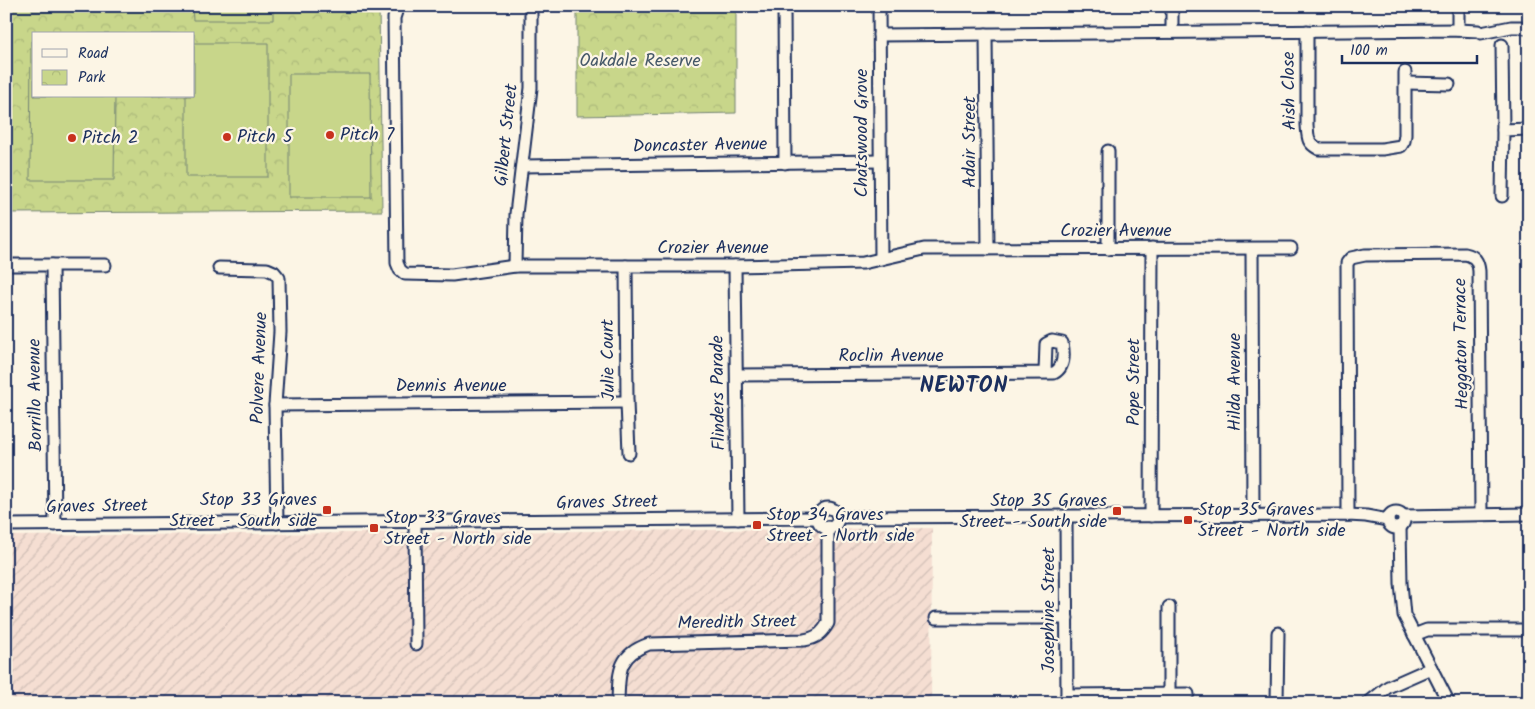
<svg xmlns="http://www.w3.org/2000/svg" width="1535" height="709" font-family="Kalam,sans-serif">
  <style>
    .industrial { fill: url(#industrial-furrows) }
    .park { fill: url(#park-crowns); stroke: #728274; fill-rule: evenodd }
    .garden { fill: #c8d68a; stroke: #728274 }
    .lines { fill: none; stroke-linecap: round; stroke-linejoin: round }
    .minor-casing { stroke: #1b2f5e; stroke-width: 15 }
    .minor { stroke: #fcf5e5; stroke-width: 11 }
    .poi-dot { fill: #c8321e; stroke: #fcf5e5; stroke-width: 2 }
    .labels { text-anchor: middle; dominant-baseline: central; stroke-width: 4.5; stroke-linejoin: round; paint-order: stroke }
    .park-label { font-size: 18px; fill: #465969; stroke: #fcf5e5 }
    .street-label { font-size: 18px; fill: #1b2f5e; stroke: #fcf5e5 }
    .poi-label { font-size: 18px; fill: #1b2f5e; stroke: #fcf5e5; text-anchor: start }
    .district-label { font-size: 22px; font-weight: bold; letter-spacing: 1px; fill: #1b2f5e; stroke: #fcf5e5 }
  </style>
  <defs>
    <pattern id="industrial-furrows" width="10" height="10" patternUnits="userSpaceOnUse" patternTransform="scale(1.25)"><rect width="10" height="10" fill="#f5ded2"/><path d="M-1 1l2-2M0 10L10 0M9 11l2-2" fill="none" stroke="#d1bfb7"/></pattern>
    <pattern id="park-crowns" width="20" height="18" patternUnits="userSpaceOnUse" patternTransform="scale(1.25)"><rect width="20" height="18" fill="#c8d68a"/><path d="M2 6a3 3 0 1 1 6 0M12 15a3 3 0 1 1 6 0" fill="none" stroke="#abb87a"/></pattern>
  </defs>
  <rect width="100%" height="100%" fill="#fcf5e5"/>
  <filter id="ink" filterUnits="userSpaceOnUse"><feTurbulence type="fractalNoise" baseFrequency=".02" numOctaves="2"/><feDisplacementMap in="SourceGraphic" scale="10" xChannelSelector="R" yChannelSelector="G"/><feConvolveMatrix kernelMatrix="1 2 1 2 8 2 1 2 1" color-interpolation-filters="sRGB"/></filter>
  <g filter="url(#ink)">
    <!-- industrial -->
    <path class="industrial" d="M932,528L931,703H6V536Z"/>
    <!-- park -->
    <g class="park">
      <path d="M6,6H379L382,211L6,213ZM34,34H194V96H34Z"/>
      <path d="M577,6H736V113L577,116Z"/>
    </g>
    <!-- garden -->
    <g class="garden">
      <path d="M32,6H113V10L32,11Z"/>
      <path d="M192,6H273V20H193Z"/>
      <path d="M294,6H362V8L294,9Z"/>
      <path d="M31,41H34V96H115L114,180H30Z"/>
      <path d="M194,43H268V177H186V96H194Z"/>
      <path d="M289,74H370L371,197H289Z"/>
    </g>
    <g class="lines">
      <defs>
        <g id="minor">
          <path d="M398,6L394,18L397,263L400,270L405,274L452,275L515,266H735L863,263L924,249L1291,248"/>
          <path d="M784,6L785,163"/>
          <path d="M879,6L881,259"/>
          <path d="M1172,6V32"/>
          <path d="M1458,6V30"/>
          <path d="M1307,31V125C1308,138 1307,143 1319,149H1382L1401,146L1404,141L1405,135V72"/>
          <path d="M986,34L988,249"/>
          <path d="M879,35L1458,30L1478,31L1481,33L1511,27H1521L1529,29"/>
          <path d="M1502,45L1503,130"/>
          <path d="M1406,83L1449,84"/>
          <path d="M522,166L879,161"/>
          <path d="M1502,196L1503,130L1529,129"/>
          <path d="M1108,249V151"/>
          <path d="M1252,249L1253,516"/>
          <path d="M6,265H105"/>
          <path d="M52,265L55,525"/>
          <path d="M515,266L516,214L531,88V6"/>
          <path d="M626,266L627,402L629,453"/>
          <path d="M735,266L738,519"/>
          <path d="M219,268L267,269L274,272L279,278L280,332L275,405L277,523"/>
          <path d="M737,375L1054,373C1065,367 1064,353 1062,343L1052,341L1046,344L1045,372"/>
          <path d="M275,405L627,402"/>
          <circle cx="828" cy="518" r="10"/>
          <circle cx="1396" cy="520" r="8"/>
          <path d="M1348,515L1347,263L1351,258L1365,255L1465,254C1475,256 1478,261 1479,271L1481,514"/>
          <path d="M1151,516L1152,248"/>
          <path d="M1404,516L1529,514"/>
          <path d="M838,517L1348,515L1366,516L1388,520"/>
          <path d="M1066,517L1067,703"/>
          <path d="M415,522L416,644"/>
          <path d="M6,525L818,518"/>
          <path d="M1400,527L1401,583L1404,615L1449,703"/>
          <path d="M1169,607V694"/>
          <path d="M936,618H1067"/>
          <path d="M1414,635L1427,630H1529"/>
          <path d="M1067,695L1188,694"/>
          <path d="M618,703C619,673 617,655 649,644L804,640C816,638 822,634 828,623V527"/>
          <path d="M1277,703L1278,633"/>
          <path d="M1368,703L1388,687L1431,668"/>
        </g>
      </defs>
      <!-- minor casing -->
      <use href="#minor" class="minor-casing"/>
      <!-- minor -->
      <use href="#minor" class="minor"/>
    </g>
  </g>
  <!-- markers -->
  <g class="poi-dot">
    <circle cx="330" cy="135" r="5"/>
    <circle cx="227" cy="137" r="5"/>
    <circle cx="72" cy="138" r="5"/>
    <rect x="322" y="505" width="10" height="10" rx="2.5"/>
    <rect x="1112" y="506" width="10" height="10" rx="2.5"/>
    <rect x="1183" y="515" width="10" height="10" rx="2.5"/>
    <rect x="752" y="520" width="10" height="10" rx="2.5"/>
    <rect x="369" y="523" width="10" height="10" rx="2.5"/>
  </g>
  <g class="labels">
    <!-- park labels -->
    <g class="park-label">
      <text x="640" y="61">Oakdale Reserve</text>
    </g>
    <!-- street labels -->
    <g class="street-label">
      <text transform="translate(1290 91) rotate(-91)">Aish Close</text>
      <text transform="translate(862 133) rotate(-90)">Chatswood Grove</text>
      <text transform="translate(507 135) rotate(-84)">Gilbert Street</text>
      <text transform="translate(970 142) rotate(-90)">Adair Street</text>
      <text transform="translate(700 146) rotate(-1)">Doncaster Avenue</text>
      <text x="1116" y="231">Crozier Avenue</text>
      <text x="713" y="248">Crozier Avenue</text>
      <text transform="translate(1462 344) rotate(-91)">Heggaton Terrace</text>
      <text x="891" y="356">Roclin Avenue</text>
      <text transform="translate(609 360) rotate(-91)">Julie Court</text>
      <text transform="translate(260 368) rotate(-88)">Polvere Avenue</text>
      <text transform="translate(1134 382) rotate(-90)">Pope Street</text>
      <text transform="translate(1235 382) rotate(-90)">Hilda Avenue</text>
      <text x="451" y="386">Dennis Avenue</text>
      <text transform="translate(719 393) rotate(-91)">Flinders Parade</text>
      <text transform="translate(36 395) rotate(-91)">Borrillo Avenue</text>
      <text transform="translate(607 503) rotate(-1)">Graves Street</text>
      <text transform="translate(97 507) rotate(-1)">Graves Street</text>
      <text transform="translate(1049 610) rotate(-90)">Josephine Street</text>
      <text transform="translate(737 623) rotate(-1)">Meredith Street</text>
    </g>
    <!-- poi labels -->
    <g class="poi-label">
      <text x="340" y="135">Pitch 7</text>
      <text x="237" y="137">Pitch 5</text>
      <text x="82" y="138">Pitch 2</text>
      <text x="317" y="500" text-anchor="end">Stop 33 Graves<tspan x="317" dy="21">Street - South side</tspan></text>
      <text x="1107" y="501" text-anchor="end">Stop 35 Graves<tspan x="1107" dy="21">Street - South side</tspan></text>
      <text x="1198" y="510">Stop 35 Graves<tspan x="1198" dy="21">Street - North side</tspan></text>
      <text x="767" y="515">Stop 34 Graves<tspan x="767" dy="21">Street - North side</tspan></text>
      <text x="384" y="518">Stop 33 Graves<tspan x="384" dy="21">Street - North side</tspan></text>
    </g>
    <!-- district labels -->
    <g class="district-label">
      <text x="964" y="386">NEWTON</text>
    </g>
  </g>
  <!-- margin -->
  <rect width="1535" height="709" fill="none" stroke="#fcf5e5" stroke-width="25"/>
  <rect x="12" y="12" width="1510" height="684" fill="none" stroke="#1b2f5e" stroke-width="2" filter="url(#ink)"/>
  <!-- legend -->
  <rect x="32" y="32" width="162" height="65" fill="#fcf5e5" stroke="#a2a6af"/>
  <rect x="42" y="49" width="25" height="8" fill="#fcf5e5" stroke="#a2a6af"/>
  <text x="78" y="58" font-size="15" fill="#1b2f5e">Road</text>
  <rect x="42" y="70" width="25" height="15" fill="url(#park-crowns)" stroke="#a2a6af"/>
  <text x="78" y="82" font-size="15" fill="#1b2f5e">Park</text>
  <!-- scale -->
  <path d="M1342 55v8h135v-8" fill="none" stroke="#1b2f5e" stroke-width="2.5"/>
  <text x="1350" y="55" font-size="15" fill="#1b2f5e" stroke="#fcf5e5" stroke-width="4" paint-order="stroke">100 m</text>
</svg>
